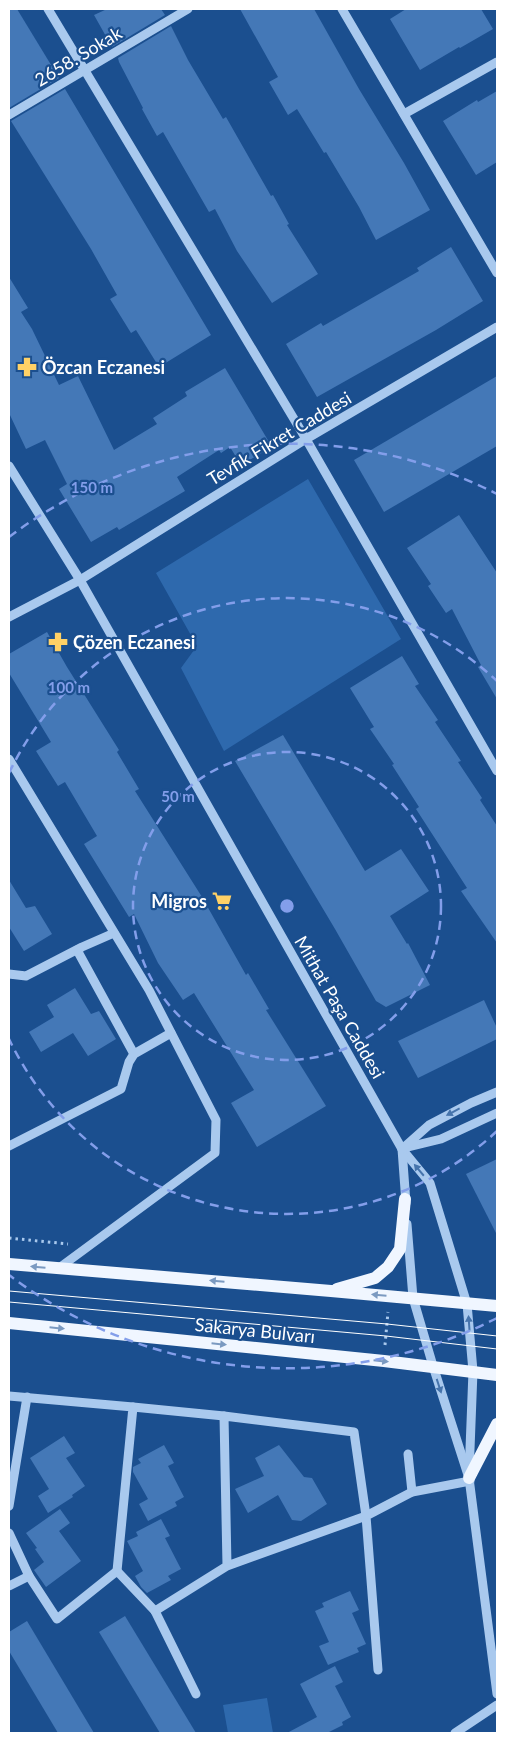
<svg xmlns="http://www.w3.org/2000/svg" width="506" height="1742" font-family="Lato,sans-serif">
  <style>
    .green { fill: #2e69ad }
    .building { fill: #4478b7 }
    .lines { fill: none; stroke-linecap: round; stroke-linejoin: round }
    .path { stroke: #a9c9ee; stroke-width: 3; stroke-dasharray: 2.5 4; stroke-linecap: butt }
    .minor { stroke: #a9c9ee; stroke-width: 9 }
    .major { stroke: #f0f6ff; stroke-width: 12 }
    .tram { stroke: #fff; stroke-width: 1 }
    .oneway { fill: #4674ac }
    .oneway2 { fill: #7b9ac1 }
    .ring { fill: none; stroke: #839eea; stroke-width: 2.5; stroke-dasharray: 9 6 }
    .labels { text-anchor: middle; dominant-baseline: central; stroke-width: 4.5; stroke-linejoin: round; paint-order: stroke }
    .street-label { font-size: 18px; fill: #fff; stroke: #1b4f8f }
    .poi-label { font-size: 18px; font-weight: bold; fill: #fff; stroke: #1b4f8f; text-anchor: start }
    .centre { fill: #839eea; stroke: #1b4f8f; stroke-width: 2.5 }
    .ring-label { font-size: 15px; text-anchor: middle; font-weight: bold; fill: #839eea; stroke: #1b4f8f; stroke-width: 4.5; stroke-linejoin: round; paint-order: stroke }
  </style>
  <rect width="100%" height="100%" fill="#1b4f8f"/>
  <!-- green -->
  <g class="green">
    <path d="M308,479L401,639L224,751L181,668L197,646L156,573Z"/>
    <path d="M267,1698L273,1733H228L223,1705Z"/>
  </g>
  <!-- building -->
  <g class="building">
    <path d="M9,9H17L59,78L9,108Z"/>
    <path d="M107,9H161L165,15L112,47L94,15Z"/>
    <path d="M240,9H314L359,89L404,163L430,210L376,240L359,207L326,152L324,153L297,109L288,115L269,82L278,77Z"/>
    <path d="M406,9H481L493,29L460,48L459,47L420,70L390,19Z"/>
    <path d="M171,26L188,60L223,119L226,117L271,196L273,195L289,224L287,225L318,274L272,303L237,251L215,209L209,212L163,132L157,136L142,109L143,108L119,62L118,58Z"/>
    <path d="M65,89L211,335L159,367L136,330L131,333L110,299L117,295L91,249L11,121Z"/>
    <path d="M497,91V162L476,175L443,121L477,100L478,102Z"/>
    <path d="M451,247L483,301L436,330L317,397L286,344L321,323L323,326L419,271L417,268Z"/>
    <path d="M9,277L28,308L21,312L32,329L59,385L78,376L114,450L157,424L153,418L187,396L185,392L225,368L272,447L241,465L230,447L221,453L219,450L177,477L185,491L119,530L117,527L91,542L59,489L67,484L45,440L26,449L9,413Z"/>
    <path d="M497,376V446L384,512L354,460Z"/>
    <path d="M459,515L497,573V699L478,667L481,665L452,609L446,613L428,586L431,584L407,548Z"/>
    <path d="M47,632L67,667L119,750L117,752L139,789L135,791L202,897L246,975L248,973L269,1009L266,1010L326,1106L257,1147L231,1103L254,1090L194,993L183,1000L158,963L134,914L129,917L84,844L97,836L65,782L58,786L36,751L51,742L9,673V654Z"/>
    <path d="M402,656L419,684L415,686L438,720L435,722L461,761L458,762L482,798L480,800L497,826V943L461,891L467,888L416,809L419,807L392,765L394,764L370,729L374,727L350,688Z"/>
    <path d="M283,735L365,871L401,849L429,891L390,916L407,944L408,943L430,985L386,1007L376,1001L335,929L235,761Z"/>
    <path d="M9,880L26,908L35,906L52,934L24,951L9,927Z"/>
    <path d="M75,988L91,1014L99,1011L116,1039L88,1056L73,1033L41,1052L29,1032L54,1017L47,1005Z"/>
    <path d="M484,1000L497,1028V1039L418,1078L398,1041Z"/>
    <path d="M497,1159V1235L466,1174Z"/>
    <path d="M64,1436L75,1453L66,1458L85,1486L72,1495L73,1497L48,1513L38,1496L49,1489L30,1458Z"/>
    <path d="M164,1445L174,1463L168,1466L184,1497L175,1502L177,1506L148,1521L139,1504L148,1499L133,1472V1467L141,1463L138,1459Z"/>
    <path d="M279,1445L304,1477L312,1478L327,1504L301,1521L292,1520L278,1495L248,1513L235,1489L264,1476L255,1458Z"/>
    <path d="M60,1509L70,1523L59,1531L81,1561L46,1587L34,1570L44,1562L35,1549L37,1548L26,1533Z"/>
    <path d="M161,1519L170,1536L165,1538L181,1569L168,1576L171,1580L147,1593L141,1587L135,1576L143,1571L127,1541L138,1536L136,1532Z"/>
    <path d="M350,1591L359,1610L352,1613L366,1644L357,1648L359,1652L328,1665L319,1646L329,1642L315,1611L324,1607L322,1603Z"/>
    <path d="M125,1616L196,1733H160L99,1632Z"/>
    <path d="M27,1621L94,1733H58L9,1651V1632Z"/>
    <path d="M335,1666L343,1682L335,1686L351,1717L342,1722L343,1725L327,1733H287L317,1717L300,1684Z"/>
  </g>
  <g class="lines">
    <!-- path -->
    <g class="path">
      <path d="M9,1238L68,1244"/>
      <path d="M385,1345L388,1312"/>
    </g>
    <!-- minor -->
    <g class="minor">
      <path d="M48,9L306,439L497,771"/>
      <path d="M342,9L497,273"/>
      <path d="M404,114L497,62"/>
      <path d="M9,115L188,9"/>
      <path d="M9,466L80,580L402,1149L430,1183L467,1304L473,1371L469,1475"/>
      <path d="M9,617L80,580L306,439L497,327"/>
      <path d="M9,759L149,990L216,1120L215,1153L59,1268"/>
      <path d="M77,950L134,1054"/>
      <path d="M9,974L26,976L82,947L114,933"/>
      <path d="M9,1146L121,1089L129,1062L134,1054L171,1033"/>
      <path d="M404,1148L441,1139L497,1113"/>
      <path d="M402,1149L406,1203"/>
      <path d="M402,1149L429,1125L471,1103L497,1092"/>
      <path d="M407,1224L413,1298L433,1366L469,1478L497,1694"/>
      <path d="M9,1396L133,1407L117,1571"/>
      <path d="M133,1407L224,1416"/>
      <path d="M408,1454L412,1492"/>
      <path d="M9,1506L27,1397"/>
      <path d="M9,1533L29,1576L57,1619L117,1571L155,1611L196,1694"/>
      <path d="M9,1586L29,1576"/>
      <path d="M155,1611L227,1566L366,1516L354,1432L224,1416L227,1566"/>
      <path d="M378,1670L366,1516L412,1492L470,1481"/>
      <path d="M455,1733L497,1705"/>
    </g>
    <!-- major -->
    <g class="major">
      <path d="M9,1264L331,1291L497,1306"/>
      <path d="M337,1289L375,1278L388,1267L400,1249L405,1199"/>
      <path d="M9,1323L384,1361L497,1375"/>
      <path d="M469,1478L497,1424"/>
    </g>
    <!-- tram -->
    <g class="tram">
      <path d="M9,1291L387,1324L497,1336"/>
      <path d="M9,1302L386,1336L497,1349"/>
    </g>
  </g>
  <!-- one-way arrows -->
  <defs><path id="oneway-solid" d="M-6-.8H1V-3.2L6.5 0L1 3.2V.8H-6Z" transform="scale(1.25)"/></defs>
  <g class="oneway">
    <use href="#oneway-solid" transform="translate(453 1112) rotate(152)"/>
    <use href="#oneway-solid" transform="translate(419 1170) rotate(-130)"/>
    <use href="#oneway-solid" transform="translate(469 1323) rotate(-94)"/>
    <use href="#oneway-solid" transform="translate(439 1386) rotate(72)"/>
  </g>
  <g class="oneway2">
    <use href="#oneway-solid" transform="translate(38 1267) rotate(-175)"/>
    <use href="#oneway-solid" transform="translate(217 1281) rotate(-175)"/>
    <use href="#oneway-solid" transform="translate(379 1295) rotate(-175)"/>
    <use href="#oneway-solid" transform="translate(57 1328) rotate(6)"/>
    <use href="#oneway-solid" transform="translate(219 1344) rotate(6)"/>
    <use href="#oneway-solid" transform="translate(381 1361) rotate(6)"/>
  </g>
  <!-- distance rings -->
  <g class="ring">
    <circle cx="287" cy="906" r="154"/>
    <path d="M497 1131A308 308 0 0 1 9 1039M9 773A308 308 0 0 1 497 681"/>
    <path d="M497 1318A462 462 0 0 1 9 1275M9 537A462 462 0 0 1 497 494"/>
  </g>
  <!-- icons -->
  <defs>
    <symbol id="pharmacy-bare" viewBox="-9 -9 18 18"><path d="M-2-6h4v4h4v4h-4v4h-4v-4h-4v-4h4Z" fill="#ffd166" stroke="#1b4f8f" stroke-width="2.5" paint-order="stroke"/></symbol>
    <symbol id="supermarket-bare" viewBox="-9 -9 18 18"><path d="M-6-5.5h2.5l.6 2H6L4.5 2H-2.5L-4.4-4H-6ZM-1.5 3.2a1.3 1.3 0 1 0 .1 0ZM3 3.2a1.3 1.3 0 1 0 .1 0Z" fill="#ffd166" stroke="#1b4f8f" stroke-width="2.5" paint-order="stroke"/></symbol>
  </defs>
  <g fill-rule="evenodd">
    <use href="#pharmacy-bare" x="13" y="353" width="28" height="28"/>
    <use href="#pharmacy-bare" x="44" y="628" width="28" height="28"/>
    <use href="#supermarket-bare" x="208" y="887" width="28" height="28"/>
  </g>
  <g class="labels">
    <!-- street labels -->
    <g class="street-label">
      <text transform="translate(78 56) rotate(-31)">2658. Sokak</text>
      <text transform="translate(279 438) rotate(-31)">Tevfik Fikret Caddesi</text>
      <text transform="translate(340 1007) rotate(60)">Mithat Paşa Caddesi</text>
      <text transform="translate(255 1330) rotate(6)">Sakarya Bulvarı</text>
    </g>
    <!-- poi labels -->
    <g class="poi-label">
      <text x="42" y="367">Özcan Eczanesi</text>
      <text x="73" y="642">Çözen Eczanesi</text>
      <text x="207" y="901" text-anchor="end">Migros</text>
    </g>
  </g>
  <circle cx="287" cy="906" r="8" class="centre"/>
  <g class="ring-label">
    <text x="92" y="493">150 m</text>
    <text x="69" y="693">100 m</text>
    <text x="178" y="802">50 m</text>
  </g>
  <!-- border -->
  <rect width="506" height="1742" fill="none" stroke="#ffffff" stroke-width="20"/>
</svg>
